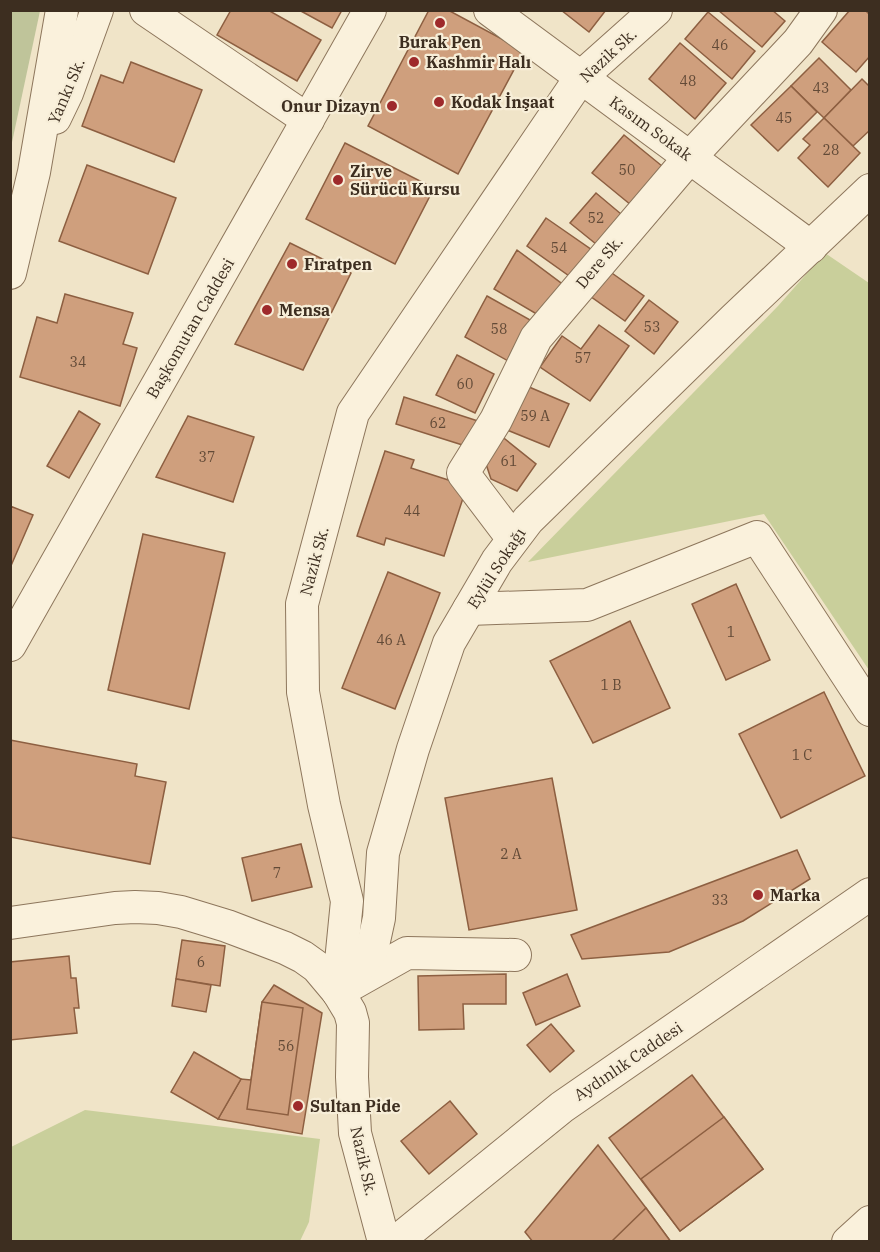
<svg xmlns="http://www.w3.org/2000/svg" width="880" height="1252" font-family="'IBM Plex Serif',serif">
  <style>
    .green { fill: #c9cf9b }
    .cemetery { fill: #bfc49a }
    .building { fill: #cf9f7d; stroke: #8d5f41; stroke-width: 1.5 }
    .lines { fill: none; stroke-linecap: round; stroke-linejoin: round }
    .minor-casing { stroke: #8d765c; stroke-width: 34 }
    .minor { stroke: #faf1dc; stroke-width: 32 }
    .poi-dot { fill: #9e2a2b; stroke: #f7eed8; stroke-width: 2 }
    .labels { text-anchor: middle; dominant-baseline: central; stroke-width: 4.5; stroke-linejoin: round; paint-order: stroke }
    .number-label { font-size: 14px; fill: #624a37 }
    .poi-label { font-size: 16px; font-weight: bold; fill: #3d2e20; stroke: #f7eed8; text-anchor: start }
    .street-label { font-size: 16px; fill: #3d2e20; stroke: #f7eed8 }
  </style>
  <rect width="100%" height="100%" fill="#f0e4c8"/>
  <!-- green -->
  <g class="green">
    <path d="M825,253L869,283V670L764,514L528,562L778,306Z"/>
    <path d="M85,1110L320,1139L309,1222L300,1241H11V1147Z"/>
  </g>
  <!-- cemetery -->
  <path class="cemetery" d="M11,10L40,11L11,147L10,11Z"/>
  <!-- building -->
  <g class="building">
    <path d="M231,10H268L321,40L297,81L217,35Z"/>
    <path d="M299,10H342L332,28Z"/>
    <path d="M429,10H448L524,51L458,174L368,126Z"/>
    <path d="M561,10H606L589,32Z"/>
    <path d="M718,10H772L785,21L762,47Z"/>
    <path d="M850,10H865L870,15V56L856,72L822,42Z"/>
    <path d="M708,12L755,51L732,79L685,39Z"/>
    <path d="M680,43L726,83L695,119L649,79Z"/>
    <path d="M819,58L851,90L824,118L791,86Z"/>
    <path d="M131,62L202,90L174,162L82,126L101,75L123,83Z"/>
    <path d="M862,79L870,87V130L853,146L824,118Z"/>
    <path d="M791,86L817,112L778,151L751,125Z"/>
    <path d="M824,118L860,153L828,187L798,158L810,145L803,139Z"/>
    <path d="M624,135L662,166L631,205L592,173Z"/>
    <path d="M345,143L434,188L395,264L306,219Z"/>
    <path d="M87,165L176,198L148,274L59,241Z"/>
    <path d="M596,193L621,214L596,244L570,223Z"/>
    <path d="M546,218L592,250L572,278L527,246Z"/>
    <path d="M290,243L351,273L303,370L235,344Z"/>
    <path d="M517,250L565,286L540,316L494,289Z"/>
    <path d="M609,271L644,296L625,321L590,296Z"/>
    <path d="M65,294L133,313L123,344L137,348L120,406L20,377L37,317L57,323Z"/>
    <path d="M487,296L532,321L510,362L465,337Z"/>
    <path d="M649,300L678,322L654,354L625,331Z"/>
    <path d="M599,325L629,346L590,401L540,367L562,336L581,349Z"/>
    <path d="M457,355L494,374L475,413L436,395Z"/>
    <path d="M522,384L569,404L549,447L502,428Z"/>
    <path d="M404,397L481,422L472,448L396,424Z"/>
    <path d="M79,411L100,424L69,478L47,466Z"/>
    <path d="M188,416L254,437L233,502L156,477Z"/>
    <path d="M500,435L536,464L517,491L491,479L484,458Z"/>
    <path d="M385,451L414,460L411,468L467,486L444,556L386,538L384,545L357,536Z"/>
    <path d="M10,506L33,515L10,568Z"/>
    <path d="M143,534L225,553L189,709L108,690Z"/>
    <path d="M388,572L440,593L395,709L342,688Z"/>
    <path d="M736,584L770,660L726,680L692,604Z"/>
    <path d="M630,621L670,708L593,743L550,661Z"/>
    <path d="M824,692L865,776L781,818L739,734Z"/>
    <path d="M10,740L137,764L135,776L166,782L150,864L10,837Z"/>
    <path d="M552,778L577,910L469,930L445,798Z"/>
    <path d="M301,844L312,887L252,901L242,858Z"/>
    <path d="M797,850L810,879L743,921L669,952L582,959L571,935Z"/>
    <path d="M182,940L225,946L220,986L176,979Z"/>
    <path d="M69,956L71,978H76L79,1008H74L77,1033L10,1040V962Z"/>
    <path d="M506,974V1004H463L464,1029L419,1030L418,976Z"/>
    <path d="M567,974L580,1006L536,1025L523,993Z"/>
    <path d="M176,979L211,985L206,1012L172,1006Z"/>
    <path d="M274,985L322,1013L302,1134L218,1119L241,1079L251,1080L262,1002Z"/>
    <path d="M262,1002L303,1008L288,1115L247,1109Z"/>
    <path d="M551,1024L574,1051L550,1072L527,1045Z"/>
    <path d="M194,1052L241,1079L218,1119L171,1092Z"/>
    <path d="M692,1075L763,1169L680,1231L609,1138Z"/>
    <path d="M450,1101L477,1134L429,1174L401,1141Z"/>
    <path d="M724,1117L763,1169L680,1231L641,1179Z"/>
    <path d="M598,1145L646,1208L671,1242H533L525,1232Z"/>
    <path d="M646,1208L671,1242H611Z"/>
  </g>
  <g class="lines">
    <defs>
      <g id="minor">
        <path d="M146,10L308,120"/>
        <path d="M490,10L811,247"/>
        <path d="M55,118L67,93L97,10"/>
        <path d="M10,273L34,172L62,10"/>
        <path d="M513,539L463,473L496,420L536,338L690,157L798,42L821,10"/>
        <path d="M469,609L587,605L757,537L870,710"/>
        <path d="M10,645L370,10"/>
        <path d="M10,923L115,908L135,907L158,908L181,912L227,926L285,948L303,957L317,967L338,992L350,1012L353,1023L352,1077L355,1133L384,1242"/>
        <path d="M352,984L407,953L515,955"/>
        <path d="M338,992L347,901L324,805L303,692L302,604L353,413L581,77L656,10"/>
        <path d="M338,992L372,950L379,918L383,853L413,749L449,643L497,561L528,520L734,319L870,190"/>
        <path d="M396,1242L562,1107L870,894"/>
        <path d="M848,1242L870,1222"/>
      </g>
    </defs>
    <!-- minor casing -->
    <use href="#minor" class="minor-casing"/>
    <!-- minor -->
    <use href="#minor" class="minor"/>
  </g>
  <!-- markers -->
  <g class="poi-dot">
    <circle cx="440" cy="23" r="6"/>
    <circle cx="414" cy="62" r="6"/>
    <circle cx="439" cy="102" r="6"/>
    <circle cx="392" cy="106" r="6"/>
    <circle cx="338" cy="180" r="6"/>
    <circle cx="292" cy="264" r="6"/>
    <circle cx="267" cy="310" r="6"/>
    <circle cx="758" cy="895" r="6"/>
    <circle cx="298" cy="1106" r="6"/>
  </g>
  <g class="labels">
    <!-- number labels -->
    <g class="number-label">
      <text x="720" y="45">46</text>
      <text x="688" y="81">48</text>
      <text x="821" y="88">43</text>
      <text x="784" y="118">45</text>
      <text x="831" y="150">28</text>
      <text x="627" y="170">50</text>
      <text x="596" y="218">52</text>
      <text x="559" y="248">54</text>
      <text x="652" y="327">53</text>
      <text x="499" y="329">58</text>
      <text x="583" y="358">57</text>
      <text x="78" y="362">34</text>
      <text x="465" y="384">60</text>
      <text x="535" y="416">59 A</text>
      <text x="438" y="423">62</text>
      <text x="207" y="457">37</text>
      <text x="509" y="461">61</text>
      <text x="412" y="511">44</text>
      <text x="731" y="632">1</text>
      <text x="391" y="640">46 A</text>
      <text x="611" y="685">1 B</text>
      <text x="802" y="755">1 C</text>
      <text x="511" y="854">2 A</text>
      <text x="277" y="873">7</text>
      <text x="720" y="900">33</text>
      <text x="201" y="962">6</text>
      <text x="286" y="1046">56</text>
    </g>
    <!-- poi labels -->
    <g class="poi-label">
      <text x="440" y="42" text-anchor="middle">Burak Pen</text>
      <text x="426" y="62">Kashmir Halı</text>
      <text x="451" y="102">Kodak İnşaat</text>
      <text x="380" y="106" text-anchor="end">Onur Dizayn</text>
      <text x="350" y="171">Zirve<tspan x="350" dy="18">Sürücü Kursu</tspan></text>
      <text x="304" y="264">Fıratpen</text>
      <text x="279" y="310">Mensa</text>
      <text x="770" y="895">Marka</text>
      <text x="310" y="1106">Sultan Pide</text>
    </g>
    <!-- street labels -->
    <g class="street-label">
      <text transform="translate(608 55) rotate(-43)">Nazik Sk.</text>
      <text transform="translate(66 91) rotate(-67)">Yankı Sk.</text>
      <text transform="translate(651 128) rotate(36)">Kasım Sokak</text>
      <text transform="translate(599 262) rotate(-50)">Dere Sk.</text>
      <text transform="translate(190 328) rotate(-60)">Başkomutan Caddesi</text>
      <text transform="translate(314 561) rotate(-75)">Nazik Sk.</text>
      <text transform="translate(496 568) rotate(-57)">Eylül Sokağı</text>
      <text transform="translate(628 1061) rotate(-34)">Aydınlık Caddesi</text>
      <text transform="translate(364 1161) rotate(77)">Nazik Sk.</text>
    </g>
  </g>
  <!-- border -->
  <rect width="880" height="1252" fill="none" stroke="#3d2e20" stroke-width="24"/>
</svg>
